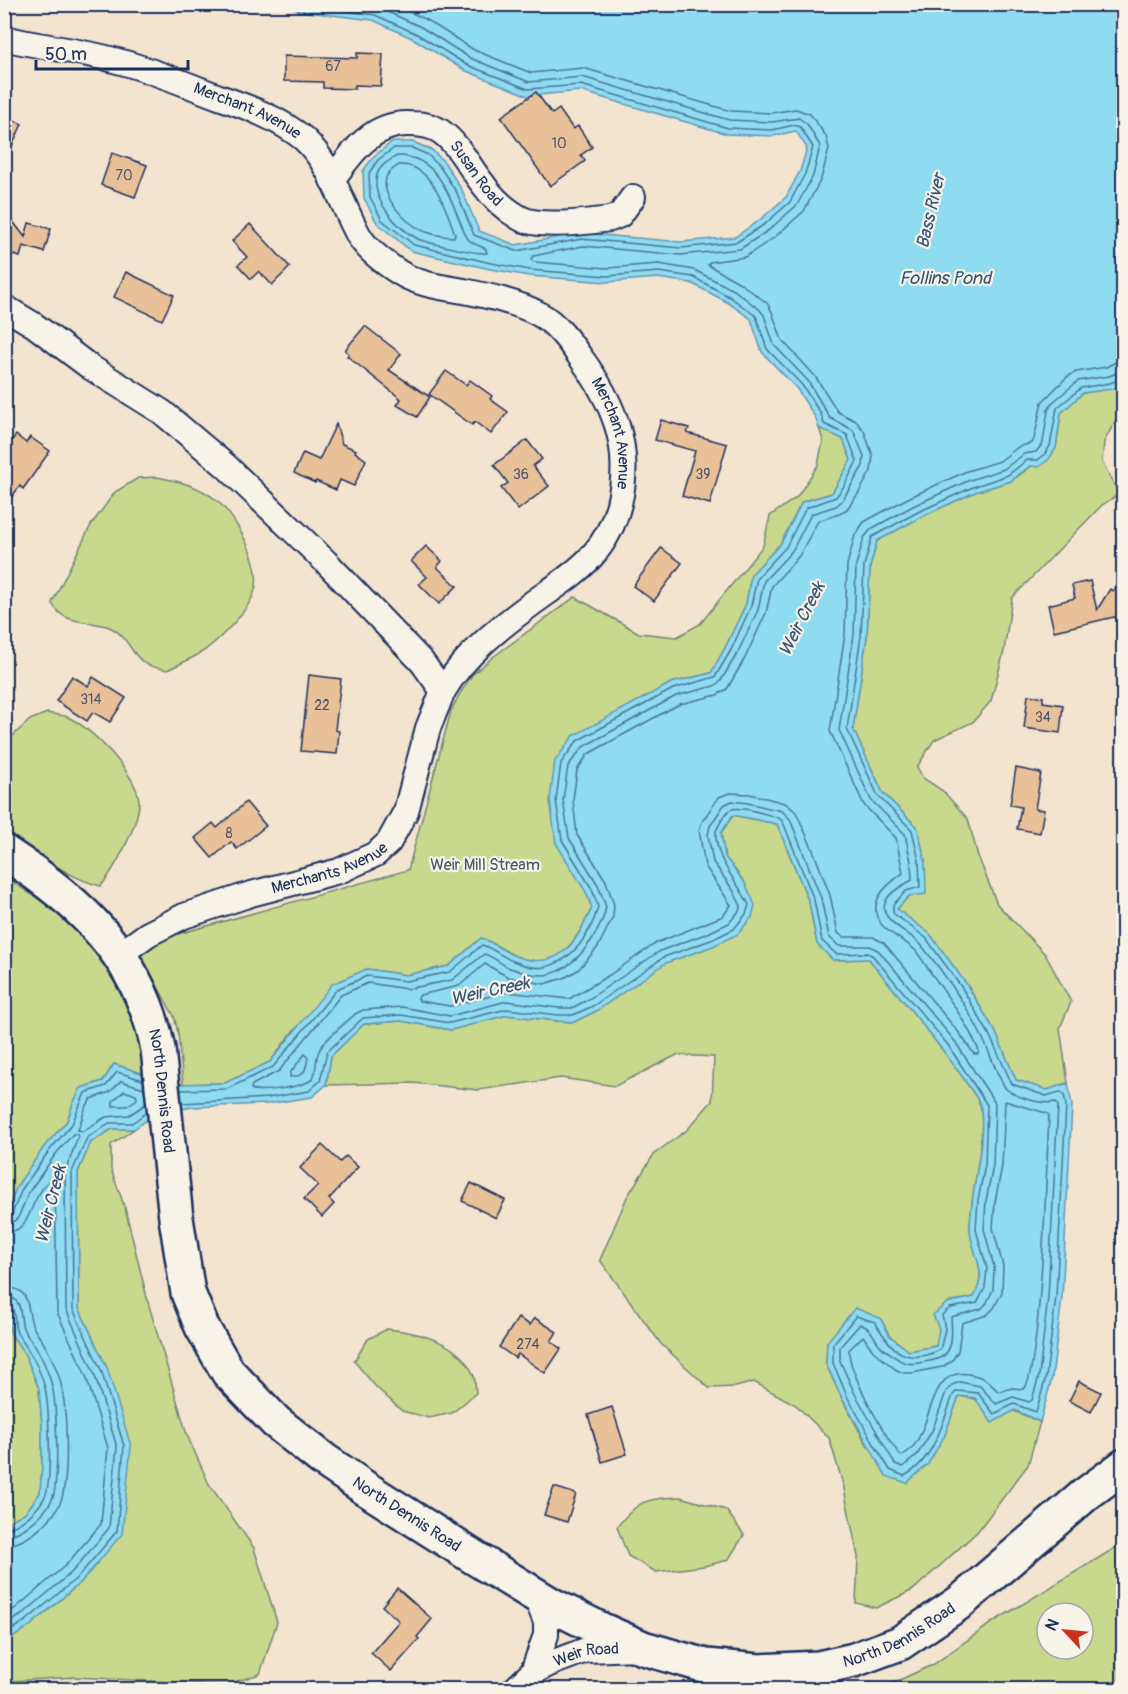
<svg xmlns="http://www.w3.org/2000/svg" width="1128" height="1694" font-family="Pangolin,sans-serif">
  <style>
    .green { fill: #c8d88c; stroke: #728475; stroke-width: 1.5; fill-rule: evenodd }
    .water { fill: #8fdbf0; stroke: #6196b6; stroke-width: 1.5 }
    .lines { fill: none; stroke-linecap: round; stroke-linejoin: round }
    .shore { stroke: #497498; stroke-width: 1.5 }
    .building { fill: #e9c199; stroke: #1b2f5e; stroke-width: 1.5 }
    .street-casing { stroke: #1b2f5e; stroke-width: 28 }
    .secondary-casing { stroke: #1b2f5e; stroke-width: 38 }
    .street { stroke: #f7f3e8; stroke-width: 24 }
    .secondary { stroke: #f7f3e8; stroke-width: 33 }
    .labels { text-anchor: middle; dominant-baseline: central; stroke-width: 4.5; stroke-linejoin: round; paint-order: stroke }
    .number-label { font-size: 14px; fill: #4e546d }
    .street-label { font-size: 16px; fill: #1b2f5e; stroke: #f7f3e8 }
    .park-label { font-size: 16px; fill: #46596a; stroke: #f7f3e8 }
    .water-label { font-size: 18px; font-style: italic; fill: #32517b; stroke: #f7f3e8 }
  </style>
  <rect width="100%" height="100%" fill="#f3e4d0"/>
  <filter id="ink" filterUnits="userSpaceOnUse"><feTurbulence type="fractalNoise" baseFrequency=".0167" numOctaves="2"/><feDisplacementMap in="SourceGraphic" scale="12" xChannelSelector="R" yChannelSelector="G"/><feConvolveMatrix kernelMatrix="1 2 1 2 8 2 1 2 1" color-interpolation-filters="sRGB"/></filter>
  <g filter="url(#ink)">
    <!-- green -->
    <g class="green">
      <path d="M1119,387L1123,398V406L1104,442L1102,462L1119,494L1102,505L1012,598L1004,651L991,701L973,722L934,740L917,767L923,778L943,791L968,819L978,856L997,904L1045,954L1071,1002L1060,1028L1068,1083L1047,1090L1016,1080L995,1031L967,985L930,934L897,909L909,896L925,860L917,827L883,793L853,729L867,636L870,567L877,541L919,518L975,492L1011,481L1056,448L1061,413L1083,393Z"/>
      <path d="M819,428L843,439L851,460L832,493L802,502L781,543L751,575L746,604L725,648L711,673L671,683L611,717L586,892L592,908C577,940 557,976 515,956C503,950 494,943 481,938L449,966L406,975L366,969L293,1031L270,1062L225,1083L183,1084L178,1033L174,1016L135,946L408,870L451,711L459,695L472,675L493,657L575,597L639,633L677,637L700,624L763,546L770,516L797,497L818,465L823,440Z"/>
      <path d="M157,477C178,481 200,486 216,500C236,516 265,567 254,593C247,612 217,643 199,654C189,660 178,665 167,670C160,668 150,667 144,663C130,653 127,634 109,627C88,619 63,626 52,603L91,525L115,492L138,478Z"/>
      <path d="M47,713C53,714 60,715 65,716C89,724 139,776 139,802C139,824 115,869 101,886C68,879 34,850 5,833V743L30,720Z"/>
      <path d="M733,815L777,824L809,902L817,944L833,960L869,959C903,1001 938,1041 968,1085C972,1092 981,1101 981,1109C985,1148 971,1188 970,1227C970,1255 990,1266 974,1297L947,1303L936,1346L909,1351L890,1336L880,1318L827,1342L826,1364L842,1399L868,1447L944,1437L959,1396C988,1400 1014,1410 1040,1422L1028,1465L977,1532L913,1590L876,1608L856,1603L858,1557L843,1484L829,1438L796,1405L754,1382L736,1387L709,1388L661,1344L600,1260L627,1197L654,1154L687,1130L712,1101L714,1057L677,1055L615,1086L561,1078L478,1090L413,1083L326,1085L331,1056L364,1024L401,1021L451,1030L507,1015L558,1021L574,1022L596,1011L666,962L713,946L745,883L725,857L721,833Z"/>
      <path d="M5,877C23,890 44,901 62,916C99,946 131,995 141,1042C144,1052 143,1064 144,1074L114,1064L103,1081L81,1088L73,1104L67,1121L44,1147L17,1186L5,1217Z"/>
      <path d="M112,1129H134L111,1145V1169L125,1208L148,1302L187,1435L209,1484L254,1548L277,1622L260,1674L225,1685L75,1677L12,1681L5,1686V1643L31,1625L82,1581L107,1368L79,1308L78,1172L91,1142Z"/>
      <path d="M4,1312L11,1334L25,1354L39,1389L42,1425V1466L40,1493L26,1512L5,1524Z"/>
      <path d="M387,1329C418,1332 460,1342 473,1374C476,1379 475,1387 476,1393L452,1413L429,1418L402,1411L376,1387L354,1361L368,1339Z"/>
      <path d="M680,1497L726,1510L744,1535L728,1560L704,1566L656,1572L628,1556L617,1527C639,1499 646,1499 680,1497Z"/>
      <path d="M1123,1543V1689H880L934,1664L993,1622ZM1047,1613H1083V1649H1047Z"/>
    </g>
    <!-- water -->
    <path class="water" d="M286,5H1123V381L1119,387L1112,389L1083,393L1061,413L1056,448L1049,459L1039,467L1030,466L1011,481L975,492L919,518L877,541L870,567L867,636L853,729L883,793L917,827L925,860L926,894L909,896L897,909L930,934L967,985L995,1031L1016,1080L1047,1090L1068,1083L1072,1105L1062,1298L1052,1378L1040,1422L1015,1410L992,1423L975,1398L959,1396L944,1437L928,1464L907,1483L886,1476L842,1398L826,1364L827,1342L855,1308L880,1318L890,1336L909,1351L936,1346L939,1329L933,1315L947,1303L974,1297C990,1267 970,1255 970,1227C971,1188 985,1149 981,1109C981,1101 972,1092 968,1085C938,1041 903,1001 869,959L833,960L817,944L809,902L777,824L733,815L721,833L725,857L745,883L755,905L752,917L738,934L713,946L666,963L596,1011L574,1022L558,1021L507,1015L451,1030L401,1021L364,1024L331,1056L326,1085L312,1097L267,1104L193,1107L157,1113L134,1129H112L91,1142L78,1172L79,1308L107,1368L131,1446L122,1534L82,1581L31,1625L5,1643V1524L26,1512L40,1493L42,1466V1425L39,1389L25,1354L11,1334L4,1289L5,1217L17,1186L44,1147L67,1121L73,1104L81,1088L103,1081L114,1064L173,1084L225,1083L270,1062L332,984L367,969L406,975L449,966L481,938C495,943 505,953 518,957C561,971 576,942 592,908L586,892L556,843L550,800L555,761L573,736L671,683L711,673L725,648L746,604L751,575L781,543L802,502L832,493L851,460L843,439L819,428L815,417L797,389L762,352L751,319L727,302L691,283L658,278L607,282L529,276L490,269L411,251L377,223L364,198L363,171L374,156L392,142H413L432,150L445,163L462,190L479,231L516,245L581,233L681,242L735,237L761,219L786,197L800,171L807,148L796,131L773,136L727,134L580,91L528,96L464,70L414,39L373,20L299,11Z"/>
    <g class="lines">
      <!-- shore -->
      <g class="shore">
        <path d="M360,4L379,8L421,27L470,58L529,82L582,77L729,120L772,122L799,118L807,124L820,146L813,176L797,205L769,230L740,249L680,255L583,246L533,256L531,260L534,262L607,268L659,264L694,270L734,290L759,309L764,315L774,345L808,381L830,418L853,430L864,456L863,466L842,501L836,506L811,514L792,551L764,581L758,610L737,654L720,682L714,686L676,696L583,747L568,766L563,800L569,838L598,885L606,907C601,935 571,975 541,975C532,975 521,972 513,969C502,966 495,957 484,954L452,980L407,989L368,983L341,995L279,1071L252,1085L251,1089C260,1093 307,1087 313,1078C317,1070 315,1059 319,1051C324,1039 346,1023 355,1014L363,1010L402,1007L450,1016L507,1001L558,1008H572L589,999L660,951L708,933L729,923L739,911L741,906L733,890L713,862L708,835L710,826L724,805L732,801L748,803L782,811L790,819L821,898L829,937L839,946H870L879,951L954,1040L995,1103L993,1166L986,1201L984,1229L994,1267L993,1290L986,1304L981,1309L951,1317C952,1333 955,1356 934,1360C913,1364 907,1368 890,1353C886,1351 882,1348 879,1344C871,1334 874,1330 860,1324L840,1347V1361L854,1392L895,1464L903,1467L917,1455L932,1431L946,1392L952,1385L960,1382L980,1386L996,1404L1013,1397L1029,1402L1032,1400L1039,1376L1048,1297L1058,1106L1056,1102C1041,1105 1018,1098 1006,1089C996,1074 991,1055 983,1039C967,1006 945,974 922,946C914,935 889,925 885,912C880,896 902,886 912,880L911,862L905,834L871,800L839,730L854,635L856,565L864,538L871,529L913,506L970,480L1004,469L1024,454L1036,452L1043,443L1048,410L1053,402L1078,381L1109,376L1124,370"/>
        <path d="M393,4L425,19L474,50L531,73L583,68L731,111L771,113L796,109L810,114L826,136L829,149L821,179L804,211L775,237L745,257L710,262L708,265L740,283L767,303L772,312L782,340L815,376L838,412L856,421L864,431L873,456L871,471L858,494L847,509L839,514L818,521L799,556L772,586L766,613L745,658L727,689L717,695L680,704L661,714L588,754L577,770L573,800L577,835L606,881L614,905L613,917L598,947L578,970L564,978L544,984L508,977L485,964L459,986L420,995L418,998L419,1001L450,1006L507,992L569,999L611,974L656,943L723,916L731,905L705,866L699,830L703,820L719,797L730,793L750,794L785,803L796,812L813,850L830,895L838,933L843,937H873L884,943L960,1034L974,1054H978L979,1051C967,1023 948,997 931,973C925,965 921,957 915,950C903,938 879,931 876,913C873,895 891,882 903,873L896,838L864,805L830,731L845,634L847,565L855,535L864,522L908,498L967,471L1000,461L1018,447L1032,443L1034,439L1042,402L1067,377L1076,372L1106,367L1114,363L1124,361"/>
        <path d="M397,156C434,155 447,189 459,219C462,225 464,235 469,240C474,245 481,246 486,249L487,253C476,254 428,243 418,239C398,229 370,199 377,175C379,166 390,160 397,156Z"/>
        <path d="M399,165C432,163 446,209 455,234L454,237C445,237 430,234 422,230C406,223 381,198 386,178C387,172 394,168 399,165Z"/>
        <path d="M305,1054L308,1057C306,1070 305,1077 290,1077V1073Z"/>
        <path d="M144,1088L121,1081L110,1092L91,1099L85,1109L78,1130L83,1131L106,1117L129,1115L146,1104"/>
        <path d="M180,1090L227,1089L273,1067L337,989L367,976L406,981L450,972L482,945C495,949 504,959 516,962C523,965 536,969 544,967C572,962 591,934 598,907L592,889L562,840L556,800L561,763L577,741L673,689L715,677L731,650L751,606L757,578L786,547L806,508L836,497L844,486L857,461L847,435L824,424L821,414L802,385L767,349L756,316L730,297L693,277L659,272L607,276L530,270L491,263L414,245L382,220L370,197L369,173L378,160L394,148H412L428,155L440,167L457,193L474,235L516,251L582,239L681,248L737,242L765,224L790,202L805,174L813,147L800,127L794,125L772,130L728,128L581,85L528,89L467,65L417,34L375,15L299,4"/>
        <path d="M124,1091L136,1095L137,1099L127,1106H113V1101Z"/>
        <path d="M1005,1101L1046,1113L1049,1115C1047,1154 1041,1372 1024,1389L1012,1388L999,1392C987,1381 986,1377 968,1374C923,1367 935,1442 901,1456C886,1438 848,1372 849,1350L863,1336L873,1351L895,1369L903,1373H912L942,1367L952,1361L958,1351L962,1323L987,1315L994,1308L1002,1292L1003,1266L993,1228L995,1202L1002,1166Z"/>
        <path d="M182,1103L267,1098L309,1091L320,1081L327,1052L363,1018L401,1015L450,1023L507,1009L558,1015H573L593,1006L664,957L711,940L734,929L746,914L749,905C736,878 715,862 716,831C719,825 724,814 730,810C738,805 770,815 779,818L783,822L814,900L822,941L836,954L868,953L873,956L948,1045L987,1105L985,1165L978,1200L976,1230L987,1268L985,1288L977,1303L950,1308L942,1315L945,1329L940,1350C905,1366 892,1351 875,1322L856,1316L833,1344V1363L847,1396L874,1444L890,1470L904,1476C933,1462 943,1422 953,1395L957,1391L978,1393L994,1414L1014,1404L1036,1412L1046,1377L1056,1297L1066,1106L1064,1094L1060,1092L1046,1096L1012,1084L989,1034L962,988L926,938L893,913V905L906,891L920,887L919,861L912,830L878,796L847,729L861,636L864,566L872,537L916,513L973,487L1008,475L1027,460H1038L1044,455L1050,446L1057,408L1081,388L1110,383L1124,378"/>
        <path d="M4,1217L12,1214L22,1189L49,1151L72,1124L85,1093L106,1086L117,1072L143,1080"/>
        <path d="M4,1224L12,1223L18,1218L29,1192L55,1155L73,1134H77L78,1137L65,1172L66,1309L94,1373L117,1447L109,1528L72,1572L23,1614L4,1626"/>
        <path d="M4,1233C26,1232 28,1215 36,1199C40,1191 46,1185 50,1178H55L57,1312L86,1376L108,1448L101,1524L66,1565L17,1607L4,1616"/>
        <path d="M4,1287C34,1288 25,1309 33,1326C35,1332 40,1337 43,1342C50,1353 58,1371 61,1384C67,1410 69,1472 62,1498C56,1519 26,1545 4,1545"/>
        <path d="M4,1296C24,1297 19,1314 23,1328C26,1335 32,1341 36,1347C42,1358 49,1373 52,1386C57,1406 59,1478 53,1497C47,1513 22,1535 4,1536"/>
        <path d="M4,1304C18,1305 13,1320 16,1330C18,1337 25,1343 28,1350C35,1360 42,1376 45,1388C49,1406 52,1477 46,1494C40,1509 20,1527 4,1529"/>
        <path d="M4,1635L27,1620L78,1577L117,1531L124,1446L101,1370L73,1309L72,1172L87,1138L109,1123H132L147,1112"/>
      </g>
    </g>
    <!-- building -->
    <g class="building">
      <path d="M357,53L383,54L381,86L355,85V89L323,88V82L284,81V56L357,58Z"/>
      <path d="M536,92L552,114L559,109L573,129L578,126L592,147L581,155L585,161L550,186L501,117Z"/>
      <path d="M4,116L22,124L4,164Z"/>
      <path d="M112,153L147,165L135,197L101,185Z"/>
      <path d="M4,210L25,237L29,223L51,229L44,252L23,246L20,257L4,252Z"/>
      <path d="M250,224L290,267L272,285L259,271L251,279L238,265L247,257L232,241Z"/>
      <path d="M126,272L174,295L162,320L114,297Z"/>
      <path d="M365,326L401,354L389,370L430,397L417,417L397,405L401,399L347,356L349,354L345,350Z"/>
      <path d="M446,371L466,385L470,380L492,396L490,399L508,412L491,434L475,422L472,425L429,394Z"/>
      <path d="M661,420L689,428L687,433L727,444L710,504L682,496L695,451L655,440Z"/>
      <path d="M336,424L342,444L356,450L355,452L366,460L354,486L340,480L336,490L316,481L315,483L294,473L303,453L319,460Z"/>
      <path d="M16,435L26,443L30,437L50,451L23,489L20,486L4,507V451Z"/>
      <path d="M527,440L542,459L533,466L549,486L518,510L501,488L508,483L494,465Z"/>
      <path d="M426,546L442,561L437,567L457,586L439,604L419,584L427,577L411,561Z"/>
      <path d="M661,548L682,563L654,601L633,586Z"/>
      <path d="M1124,573V623L1114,617L1054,631L1048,605L1075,598L1072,585L1090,581L1097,610L1110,589L1113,591Z"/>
      <path d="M309,675L341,679L335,730L339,731L337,754L301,751Z"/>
      <path d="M72,676L88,686L93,677L126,698L110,722L93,712L87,721L56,701Z"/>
      <path d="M1028,695L1043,697V702L1063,705L1060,733L1024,728Z"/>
      <path d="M1016,768L1041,773L1035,809L1044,810L1040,833L1017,829L1021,807L1010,805Z"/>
      <path d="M246,802L266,826L237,849L231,842L212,858L195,838L213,823L217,828Z"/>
      <path d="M322,1145L340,1162L346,1156L358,1167L329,1199L334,1204L322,1217L304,1199L318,1185L300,1168Z"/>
      <path d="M471,1183L505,1200L496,1218L462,1201Z"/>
      <path d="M518,1318L530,1325L535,1318L557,1332L551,1341L561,1349L545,1373L518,1354L515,1358L499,1347Z"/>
      <path d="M1079,1381L1101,1392L1091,1412L1069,1401Z"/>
      <path d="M612,1407L627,1454L602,1462L588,1415Z"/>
      <path d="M554,1487L576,1494L567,1522L544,1515Z"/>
      <path d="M397,1588L432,1619L417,1637L419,1639L391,1671L371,1653L399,1621L382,1606Z"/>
    </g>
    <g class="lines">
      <defs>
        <g id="street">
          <path id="s1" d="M4,38C40,47 78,50 114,60C150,69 185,84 219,97C248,107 280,119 304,139C332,165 341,204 359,236C368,251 386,264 400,273C420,285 441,287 464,291C488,296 517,302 539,314C557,324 569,341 581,358C613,402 633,447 619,504C606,556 574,573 534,602C500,627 465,654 443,691L422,662L326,562L226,466L162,412L90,367L34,325L4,307"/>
          <path id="s2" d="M332,180C352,152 372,123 409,124C421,124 430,125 440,131C459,144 469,167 483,184C492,197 506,210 520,218C538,228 589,222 610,219L620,215L633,197"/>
          <path id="s3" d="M120,954L148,934L184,916L251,894L339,871L376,854L389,842L406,811L428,728L443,691"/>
          <path id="s4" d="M533,1672L549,1664L586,1650L638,1648"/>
          <path d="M514,1690L533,1672L546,1635V1622L535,1594"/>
        </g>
        <g id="secondary">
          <path id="s5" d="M4,852C81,902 140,956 158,1049L176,1218L188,1293L202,1327L228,1372L276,1422L324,1460L365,1488L475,1558L552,1605L602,1630L643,1648L706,1666L759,1671L818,1668L854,1660L900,1643L959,1603L1086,1494L1124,1466"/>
        </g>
      </defs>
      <!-- street casing -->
      <use href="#street" class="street-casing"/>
      <!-- secondary casing -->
      <use href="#secondary" class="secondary-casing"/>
      <!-- street -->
      <use href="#street" class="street"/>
      <!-- secondary -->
      <use href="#secondary" class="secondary"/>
    </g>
  </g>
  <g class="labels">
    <!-- number labels -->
    <g class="number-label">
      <text x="333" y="66">67</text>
      <text x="559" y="143">10</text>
      <text x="124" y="175">70</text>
      <text x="521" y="474">36</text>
      <text x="703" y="474">39</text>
      <text x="91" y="699">314</text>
      <text x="322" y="705">22</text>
      <text x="1043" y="717">34</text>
      <text x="229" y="833">8</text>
      <text x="528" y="1344">274</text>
    </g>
    <!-- street labels -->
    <g class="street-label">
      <text stroke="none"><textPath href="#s1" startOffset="255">Merchant Avenue</textPath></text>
      <text stroke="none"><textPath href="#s2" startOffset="188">Susan Road</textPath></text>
      <text stroke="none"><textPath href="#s1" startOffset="777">Merchant Avenue</textPath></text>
      <text stroke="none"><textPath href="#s3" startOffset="228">Merchants Avenue</textPath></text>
      <text stroke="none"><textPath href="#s5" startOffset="300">North Dennis Road</textPath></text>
      <text stroke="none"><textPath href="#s5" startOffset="822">North Dennis Road</textPath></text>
      <text stroke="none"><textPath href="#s5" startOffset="1360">North Dennis Road</textPath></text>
      <text stroke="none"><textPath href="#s4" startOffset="57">Weir Road</textPath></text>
    </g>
    <!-- park labels -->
    <g class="park-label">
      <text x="485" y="865">Weir Mill Stream</text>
    </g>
    <!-- water labels -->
    <g class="water-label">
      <text transform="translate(931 211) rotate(-77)">Bass River</text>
      <text x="945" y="278">Follins Pond</text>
      <text transform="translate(802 619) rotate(-63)">Weir Creek</text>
      <text transform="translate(490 991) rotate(-12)">Weir Creek</text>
      <text transform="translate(51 1204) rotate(-76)">Weir Creek</text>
    </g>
  </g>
  <!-- margin -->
  <rect width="1128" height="1694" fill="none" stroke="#f7f3e8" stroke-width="24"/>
  <rect x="12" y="12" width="1104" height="1670" fill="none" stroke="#1b2f5e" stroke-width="2" filter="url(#ink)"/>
  <!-- north arrow -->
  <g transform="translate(1065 1631) rotate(296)"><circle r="28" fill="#f7f3e8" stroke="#9fa5b1" stroke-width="1.5"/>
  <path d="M0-4.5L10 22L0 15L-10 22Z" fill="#c8321e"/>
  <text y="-9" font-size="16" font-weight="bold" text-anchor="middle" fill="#1b2f5e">N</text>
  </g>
  <!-- scale -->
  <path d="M36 60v9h152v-9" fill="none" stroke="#1b2f5e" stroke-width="3"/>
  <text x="45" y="60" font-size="18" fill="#1b2f5e" stroke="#f7f3e8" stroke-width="4.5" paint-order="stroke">50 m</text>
</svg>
